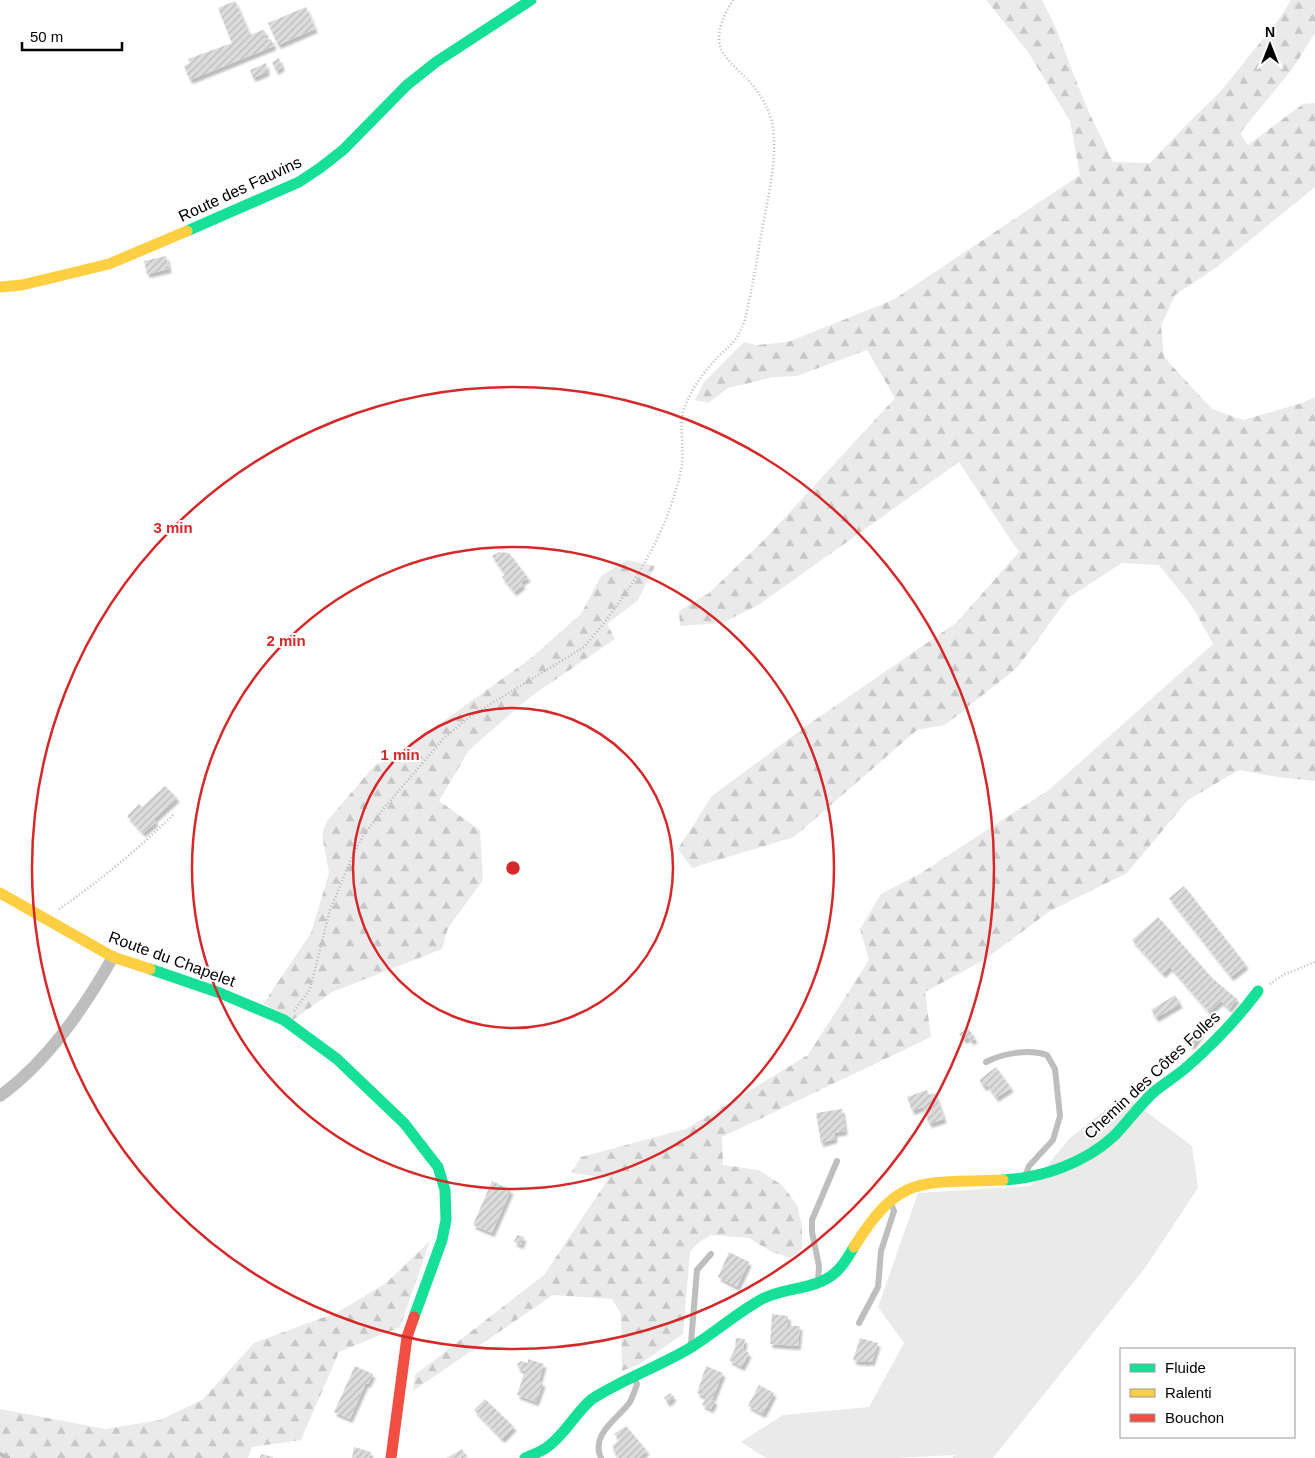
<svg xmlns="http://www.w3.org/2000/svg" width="1315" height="1458" font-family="Helvetica,sans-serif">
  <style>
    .green { fill: #eaeaea }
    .forest { fill: url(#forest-firs) }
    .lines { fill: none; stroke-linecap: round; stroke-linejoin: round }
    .stream { stroke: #bcbcbc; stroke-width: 4 }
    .building { fill: url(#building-hatch); filter: url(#shadow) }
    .path { stroke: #b8b8b8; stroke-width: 2.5; stroke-dasharray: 1 2.5; stroke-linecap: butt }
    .lane { stroke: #bebebe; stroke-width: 6 }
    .street { stroke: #bebebe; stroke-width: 12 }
    .fast { stroke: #16e098; stroke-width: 11 }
    .slow { stroke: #ffcf43; stroke-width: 11 }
    .jam { stroke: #f24e42; stroke-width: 11 }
    .ring { fill: none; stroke: #d62828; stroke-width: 2.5 }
    .labels { text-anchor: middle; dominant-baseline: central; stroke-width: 4; stroke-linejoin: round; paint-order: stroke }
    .street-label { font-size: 16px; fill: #000; stroke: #fff }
    .centre { fill: #d62828; stroke: #fff; stroke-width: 2.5 }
    .ring-label { font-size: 15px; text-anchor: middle; font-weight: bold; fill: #d62828; stroke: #fff; stroke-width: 4; stroke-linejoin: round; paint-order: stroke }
  </style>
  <defs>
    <pattern id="forest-firs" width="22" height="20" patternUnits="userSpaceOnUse" patternTransform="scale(1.25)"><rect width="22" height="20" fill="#eaeaea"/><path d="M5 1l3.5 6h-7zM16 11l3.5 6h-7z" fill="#c7c7c7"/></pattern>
    <pattern id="building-hatch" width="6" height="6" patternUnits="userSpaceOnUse" patternTransform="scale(1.25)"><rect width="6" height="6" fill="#dcdcdc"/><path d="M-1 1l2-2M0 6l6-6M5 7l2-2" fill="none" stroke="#bbb"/></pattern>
    <filter id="shadow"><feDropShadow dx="2.5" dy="4" stdDeviation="1" flood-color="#0004"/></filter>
  </defs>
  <rect width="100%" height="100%" fill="#fff"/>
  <!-- green -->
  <path class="green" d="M1124,1095L1192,1146L1198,1188L1145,1268L993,1458H952L955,1455L895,1458H766L741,1442L783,1415L869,1407L904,1343L878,1307L918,1193L1030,1186L1070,1138Z"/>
  <!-- forest -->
  <g class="forest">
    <path d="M986,0H1042L1055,26L1086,106L1113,162L1150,163L1187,124L1220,92L1279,19L1291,0H1315V33L1293,68L1240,133L1248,145L1303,104L1315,103V187L1217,267L1175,295L1161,326L1164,357L1212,409L1243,420L1302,403L1315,397V781L1278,777L1239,770L1188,800L1127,873L1050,911L984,960L925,992L931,1037L722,1137L723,1165L758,1170L782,1185L797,1205L802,1227V1249L791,1258L772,1252L749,1238L711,1235L699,1242L690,1252L683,1334L640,1364L622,1371L621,1314L612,1299L553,1295L413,1391L415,1375L544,1275L609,1178L571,1173L581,1157L686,1129L808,1055L869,960L860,929L881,894L921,873L1050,789L1213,644L1192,606L1159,565L1122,563L1068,598L1018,667L945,725L917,730L794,837L692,868L678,849L712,796L806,726L956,623L1019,552L959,462L760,604L722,623L680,626L679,611L709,593L766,538L895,398L867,350L797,376L774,377L728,388L708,403L695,400L704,382L744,342L756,345L788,342L893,300L1080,175L1070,121L1028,52Z"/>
    <path d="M627,560L655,566L638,600L607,624L615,639L530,697L469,750L439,801L480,830L483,880L448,928L442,949L332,992L293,1020L263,1004L311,933L329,873L322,835L327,821L375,765L392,758L530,659L581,614L601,576Z"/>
    <path d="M430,1241L400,1327L339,1352L301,1440L252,1447L248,1458H0V1409L106,1429L160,1420L202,1400L254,1343L338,1312L386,1283Z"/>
  </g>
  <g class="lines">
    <!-- stream -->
    <path class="stream" d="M0,1454L8,1458"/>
  </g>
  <!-- building -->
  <g class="building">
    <path d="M235,1L250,35L263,30L265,31L266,34L264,35L266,40L271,39L274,46L190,80L184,66L190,63L188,59L232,43L218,8Z"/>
    <path d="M306,7L315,29L278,45L268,23Z"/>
    <path d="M279,58L282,67L276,71L272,62Z"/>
    <path d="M266,63L267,72L253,78L250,70Z"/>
    <path d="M166,256L169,269L147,274L144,261Z"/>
    <path d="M499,552L509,553L528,578L521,582L523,585L514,592L502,577L505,575L492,556Z"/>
    <path d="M165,786L177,798L154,819L156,822L143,833L127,816L139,804L142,807Z"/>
    <path d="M1184,886L1246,965L1231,977L1169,898Z"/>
    <path d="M1158,917L1212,978L1237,999L1229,1009L1221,1001L1209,1012L1170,967L1163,974L1132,940Z"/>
    <path d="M1175,995L1180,1004L1156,1018L1151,1010Z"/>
    <path d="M968,1028L975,1039L971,1041L968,1037L964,1040L959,1034Z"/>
    <path d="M1198,1030L1201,1034L1192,1046L1188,1043Z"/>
    <path d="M996,1067L1011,1088L996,1098L987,1085L984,1087L979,1080Z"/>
    <path d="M927,1090L929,1095L935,1093L944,1119L929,1124L923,1107L912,1111L907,1097Z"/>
    <path d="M842,1109L845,1131L834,1133L835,1139L821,1143L816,1113Z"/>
    <path d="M492,1181L511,1190L492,1233L473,1225Z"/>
    <path d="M517,1235L524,1237L521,1245L514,1242Z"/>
    <path d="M729,1252L749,1262L737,1287L718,1277Z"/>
    <path d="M772,1314L788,1316V1326H800L798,1346L770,1344Z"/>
    <path d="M736,1338L745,1339L743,1350L749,1353L742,1367L729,1360L735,1349Z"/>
    <path d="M860,1338L878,1343L872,1362L868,1361L867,1362L861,1361V1362L853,1360Z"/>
    <path d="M528,1359L544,1364L539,1381L543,1383L536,1402L517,1395L525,1371L519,1369L517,1364L521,1361L528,1363Z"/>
    <path d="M355,1366L373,1374L368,1384L366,1383L350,1419L334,1412Z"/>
    <path d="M706,1366L723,1373L712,1400L715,1401L711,1409L702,1405L706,1397L697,1393Z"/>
    <path d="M759,1385L774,1393L763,1414L748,1406Z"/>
    <path d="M670,1393L674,1397L668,1403L664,1398Z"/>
    <path d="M485,1399L514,1427L502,1439L474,1410Z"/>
    <path d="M626,1426L647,1451L638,1458H619L613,1451L614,1449L612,1446L619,1440L614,1434Z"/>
    <path d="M354,1447L371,1452L369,1458H352Z"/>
    <path d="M462,1449L467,1458H447Z"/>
    <path d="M261,1454L273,1457V1458H260Z"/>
  </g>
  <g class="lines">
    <!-- path -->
    <g class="path">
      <path d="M59,909C100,881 138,849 174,814"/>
      <path d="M1270,984L1283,975L1315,962"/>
      <path d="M294,1011L310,989L330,910L352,857L363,836L384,808L443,739L468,718L584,647C628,596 667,536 681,470C685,453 678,421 685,406C693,386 706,369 721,354C728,347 736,341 740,331C745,323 746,314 748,306C752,286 756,267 759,247C765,208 778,166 773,127C770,110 760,93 749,81C738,69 719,56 719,39C719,24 726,12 733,0"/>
    </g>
    <!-- lane -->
    <g class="lane">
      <path d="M986,1062C1003,1053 1029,1049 1047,1055L1055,1069L1060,1116L1053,1140L1029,1166L1025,1176"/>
      <path d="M818,1281L819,1266L812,1232V1220L837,1161"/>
      <path d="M859,1323L878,1287L881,1251L894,1211L890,1201"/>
      <path d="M691,1343L697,1270L711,1254"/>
      <path d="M601,1458C590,1434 618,1419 630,1402C633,1396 635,1390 637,1384L635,1379"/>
    </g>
    <!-- street -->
    <path class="street" d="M0,1096C48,1061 84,1008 113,957"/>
    <!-- fast -->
    <g class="fast">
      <path d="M187,231L299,182L320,168L343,150L407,85L436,62L531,0"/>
      <path d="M150,969L220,993L284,1020L337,1059L404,1123L438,1167L445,1190L446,1220L442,1240L414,1317"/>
      <path d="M1003,1180C1042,1178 1085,1163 1114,1136C1128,1122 1140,1104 1155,1091C1166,1082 1178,1075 1188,1066C1214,1043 1238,1018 1258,991"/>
      <path d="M525,1458C532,1455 540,1452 546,1448C565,1435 575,1413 592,1399C623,1379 658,1367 690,1348C715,1333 736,1313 762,1299C785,1287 817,1290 836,1272C844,1265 849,1255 854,1247"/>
    </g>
    <!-- slow -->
    <g class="slow">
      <path d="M0,287L22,285L109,264L187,231"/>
      <path d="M0,893L113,957L150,969"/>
      <path d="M854,1247C901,1171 923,1184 1003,1180"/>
    </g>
    <!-- jam -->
    <path class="jam" d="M391,1458L407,1337L414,1317"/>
  </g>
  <!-- distance rings -->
  <g class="ring">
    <circle cx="513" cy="868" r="160"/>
    <circle cx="513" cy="868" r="321"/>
    <circle cx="513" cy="868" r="481"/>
  </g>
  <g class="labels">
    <!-- street labels -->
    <g class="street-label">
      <text transform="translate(240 189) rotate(-25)">Route des Fauvins</text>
      <text transform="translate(172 959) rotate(20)">Route du Chapelet</text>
      <text transform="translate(1152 1075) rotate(-43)">Chemin des Côtes Folles</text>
    </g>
  </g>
  <circle cx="513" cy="868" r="8" class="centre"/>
  <g class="ring-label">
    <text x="173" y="533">3 min</text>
    <text x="286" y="646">2 min</text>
    <text x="400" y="760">1 min</text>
  </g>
  <!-- legend -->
  <rect x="1120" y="1348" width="175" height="90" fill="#ffffff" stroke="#999999"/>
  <rect x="1130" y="1364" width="25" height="8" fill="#16e098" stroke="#999999"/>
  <text x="1165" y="1373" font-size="15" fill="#000000">Fluide</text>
  <rect x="1130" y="1389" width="25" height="8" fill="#ffcf43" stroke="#999999"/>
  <text x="1165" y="1398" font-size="15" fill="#000000">Ralenti</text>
  <rect x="1130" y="1414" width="25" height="8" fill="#f24e42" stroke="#999999"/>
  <text x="1165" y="1423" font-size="15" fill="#000000">Bouchon</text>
  <!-- north arrow -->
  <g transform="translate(1270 45)" stroke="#ffffff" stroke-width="4" paint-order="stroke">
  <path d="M0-4L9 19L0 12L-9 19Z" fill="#000000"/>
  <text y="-8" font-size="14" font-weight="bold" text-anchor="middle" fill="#000000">N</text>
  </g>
  <!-- scale -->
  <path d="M22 42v8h100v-8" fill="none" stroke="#000000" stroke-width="2.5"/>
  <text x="30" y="42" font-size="15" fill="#000000" stroke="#ffffff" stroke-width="4" paint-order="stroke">50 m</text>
</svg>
